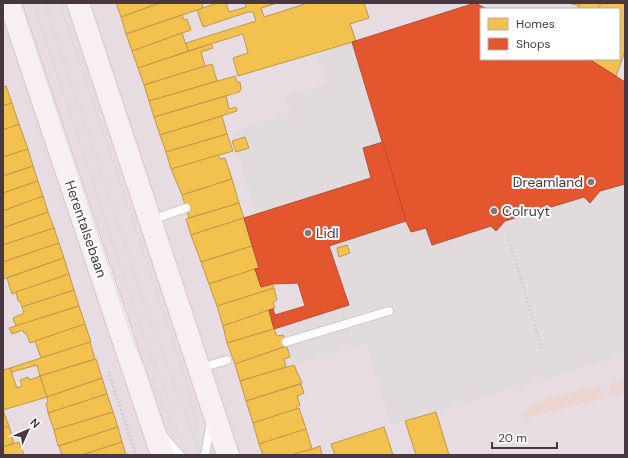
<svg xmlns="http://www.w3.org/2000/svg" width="628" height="458" font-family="'DM Sans',sans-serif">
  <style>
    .residential { fill: #e7dce1; fill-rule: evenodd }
    .green { fill: #ecd5cd }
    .parking { fill: #e2dbde }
    .homes { fill: #f2c14e; stroke: #bf984a }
    .shops { fill: #e4572e; stroke: #b54d34 }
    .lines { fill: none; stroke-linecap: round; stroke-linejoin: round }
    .lane-casing { stroke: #cfc9cc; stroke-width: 10 }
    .secondary-casing { stroke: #d5c7cc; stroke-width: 24 }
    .path { stroke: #d2ccce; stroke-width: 2.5; stroke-dasharray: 2 2; stroke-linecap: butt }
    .lane { stroke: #fdfcfc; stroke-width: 8 }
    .secondary { stroke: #f7eff2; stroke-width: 22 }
    .tram { stroke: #dad9da; stroke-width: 1 }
    .poi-dot { fill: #83767e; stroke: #fff; stroke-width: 1.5 }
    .labels { text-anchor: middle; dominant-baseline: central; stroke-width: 4; stroke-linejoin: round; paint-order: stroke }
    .poi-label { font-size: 14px; fill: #483741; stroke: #fff; text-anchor: start }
    .street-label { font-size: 14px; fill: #483741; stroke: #fff }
  </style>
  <rect width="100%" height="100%" fill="#f1ecee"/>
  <!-- residential -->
  <path class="residential" d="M3,3H625V455H3ZM481,9H619V59H481Z"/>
  <!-- green -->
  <g class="green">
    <path d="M625,381V392L612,395L609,384Z"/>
    <path d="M601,386L604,398L524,418L523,414C535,397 580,391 601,386Z"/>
  </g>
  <!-- parking -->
  <g class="parking">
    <path d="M352,42L383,142L371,178L256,214L231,132L290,114L285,96L327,84L316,53Z"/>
    <path d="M625,184V355L391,425L366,343L294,365L283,326L349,305L329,246L406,221L411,232L426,228L432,245L491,226L496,231L505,221L584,197L590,202L600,191Z"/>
  </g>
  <!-- homes -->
  <g class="homes">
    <path d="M116,3H160L121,17Z"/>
    <path d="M160,3H202L203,8L126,34L121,17Z"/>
    <path d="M217,3H226L229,12L246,7L245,3H277L261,8L264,17L308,3H364L369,18L350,24L356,41L238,76L233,58L248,53L243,34L188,51L186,43L256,21L253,12H248L203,27L197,10Z"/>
    <path d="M569,3H580L579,6Z"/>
    <path d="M580,3H601L598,9H578Z"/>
    <path d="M601,3H625V51L616,76L589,59H619V9H598Z"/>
    <path d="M182,15L184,20L187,19L191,30L132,51L126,34Z"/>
    <path d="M182,33L188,51L138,68L132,51Z"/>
    <path d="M211,44L213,48L201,52L205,66L144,85L138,68Z"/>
    <path d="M212,64L217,81L149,101L144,85Z"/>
    <path d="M235,76L237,82H240L241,89L239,92L154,117L149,101Z"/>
    <path d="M6,86L12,103L3,106V87Z"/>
    <path d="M226,96L229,109L236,107L237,111L160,135L154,117Z"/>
    <path d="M12,103L19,124L3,130V106Z"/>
    <path d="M222,116L227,134L166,152L160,135Z"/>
    <path d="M19,124L28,149L3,157V130Z"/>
    <path d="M227,134L233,151L171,169L166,152Z"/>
    <path d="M245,137L249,148L236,152L232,141Z"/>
    <path d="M28,149L33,166L3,176V157Z"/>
    <path d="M218,155L220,159L225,158L232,179L182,195L171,169Z"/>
    <path d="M33,166L38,181L3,193V176Z"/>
    <path d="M232,179L239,203L189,218L182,195Z"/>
    <path d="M38,181L43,196L3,211V193Z"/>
    <path d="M43,196L48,212L3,228V211Z"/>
    <path d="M239,203L244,218L191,235L186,219Z"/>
    <path d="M48,212L54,228L3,245V228Z"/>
    <path d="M244,218L252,246L201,262L191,235Z"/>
    <path d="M54,228L59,243L3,262V245Z"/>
    <path d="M59,243L64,258L3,279V262Z"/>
    <path d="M347,245L350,253L339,257L337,248Z"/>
    <path d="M252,246L259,268L209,284L201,262Z"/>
    <path d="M64,258L69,274L12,294L7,278Z"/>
    <path d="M255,269L261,287L272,284L274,288L217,306L209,284Z"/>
    <path d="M69,274L74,290L22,307L20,301H18L16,292Z"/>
    <path d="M274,288L277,300L273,302L275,308L223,326L217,306Z"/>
    <path d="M74,290L79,306L16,326L13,318L24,313L22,307Z"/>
    <path d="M79,306L85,324L30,343L26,333H24L23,330L12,334L9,328Z"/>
    <path d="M269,310L274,329L227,343L223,326Z"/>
    <path d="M85,324L91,342L41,358L35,341Z"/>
    <path d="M274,329L277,336L283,335L287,346L235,364L227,343Z"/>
    <path d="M90,342L95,359L40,376L37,365L12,372L10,368Z"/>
    <path d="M287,346L290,357L284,359L286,367L240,381L235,364Z"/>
    <path d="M96,359L102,378L47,397L40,376Z"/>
    <path d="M294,365L302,383L246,401L240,381Z"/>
    <path d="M10,368L17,388L22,386L20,380L28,377L30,380L40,376L47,397L3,410V370Z"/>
    <path d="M102,378L107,394L48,413L46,403L48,402L47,397Z"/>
    <path d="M301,384L304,393L297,396L300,405L296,407L297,409L253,423L246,401Z"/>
    <path d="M107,394L113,412L54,430L48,413Z"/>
    <path d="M299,408L306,429L259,444L253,423Z"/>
    <path d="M3,410L9,426L3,428Z"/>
    <path d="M113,412L118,427L58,446L54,430Z"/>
    <path d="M436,412L449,455H416L405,421Z"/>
    <path d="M9,426L14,443L3,447V428Z"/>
    <path d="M118,427L122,442L82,455H62L59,446Z"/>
    <path d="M384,427L393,455H335L331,444Z"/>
    <path d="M306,429L312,449L291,455H263L259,444Z"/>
    <path d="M19,442L24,455H3V447Z"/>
    <path d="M122,442L126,455H82Z"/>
    <path d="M320,446L322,455H291L312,449Z"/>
  </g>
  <!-- shops -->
  <g class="shops">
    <path d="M475,3L487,9H481V59H589L625,82V184L600,191L590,203L584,197L505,221L496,231L491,226L432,245L426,228L411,232L406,221L352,42Z"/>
    <path d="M383,142L406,221L329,246L349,305L274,329L269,310L273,309L275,315L305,306L298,283L272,284L261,287L255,269L259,268L244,218L371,178L363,148Z"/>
  </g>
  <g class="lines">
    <defs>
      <g id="lane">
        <path d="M151,220L186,208"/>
        <path d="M286,342L389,311"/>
        <path d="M201,368L227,360"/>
        <path d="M162,435L180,455"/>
        <path d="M205,455L211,422"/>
      </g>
      <g id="secondary">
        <path d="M10,3L162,455"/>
        <path d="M78,3L228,455"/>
      </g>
    </defs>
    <!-- lane casing -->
    <use href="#lane" class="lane-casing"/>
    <!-- secondary casing -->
    <use href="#secondary" class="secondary-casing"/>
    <!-- path -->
    <g class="path">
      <path d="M508,236L542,349"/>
      <path d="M108,371L136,455"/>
    </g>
    <!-- lane -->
    <use href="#lane" class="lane"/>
    <!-- secondary -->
    <use href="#secondary" class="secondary"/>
    <!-- tram -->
    <g class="tram">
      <path d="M21,3L132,337L141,359L188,455"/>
      <path d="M34,3L140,324L174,414"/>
      <path d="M45,3L149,316L201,455"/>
      <path d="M60,3L185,376L190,393L198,434"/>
    </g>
  </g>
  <!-- markers -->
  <g class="poi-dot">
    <circle cx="591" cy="182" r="4"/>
    <circle cx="494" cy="211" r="4"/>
    <circle cx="308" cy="233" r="4"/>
  </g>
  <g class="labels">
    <!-- poi labels -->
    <g class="poi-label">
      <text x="583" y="182" text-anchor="end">Dreamland</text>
      <text x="502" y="211">Colruyt</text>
      <text x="316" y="233">Lidl</text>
    </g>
    <!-- street labels -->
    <g class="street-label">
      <text transform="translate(86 229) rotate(71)">Herentalsebaan</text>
    </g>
  </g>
  <!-- border -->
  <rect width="628" height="458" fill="none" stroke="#483741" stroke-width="8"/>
  <!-- legend -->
  <rect x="480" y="8" width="140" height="52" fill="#ffffff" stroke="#b6afb3"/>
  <rect x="488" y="18" width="20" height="12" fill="#f2c14e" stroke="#b6afb3"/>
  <text x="516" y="28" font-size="12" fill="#483741">Homes</text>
  <rect x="488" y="38" width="20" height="12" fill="#e4572e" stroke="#b6afb3"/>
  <text x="516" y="48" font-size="12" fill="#483741">Shops</text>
  <!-- north arrow -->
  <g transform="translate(28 430) rotate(45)" stroke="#ffffff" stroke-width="3" paint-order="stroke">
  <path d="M0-3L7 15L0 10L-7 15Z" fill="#483741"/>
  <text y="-6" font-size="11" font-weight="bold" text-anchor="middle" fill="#483741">N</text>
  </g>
  <!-- scale -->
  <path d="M492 442v6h65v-6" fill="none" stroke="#483741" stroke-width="2"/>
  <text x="498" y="442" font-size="12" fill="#483741" stroke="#ffffff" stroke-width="3" paint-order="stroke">20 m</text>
</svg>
